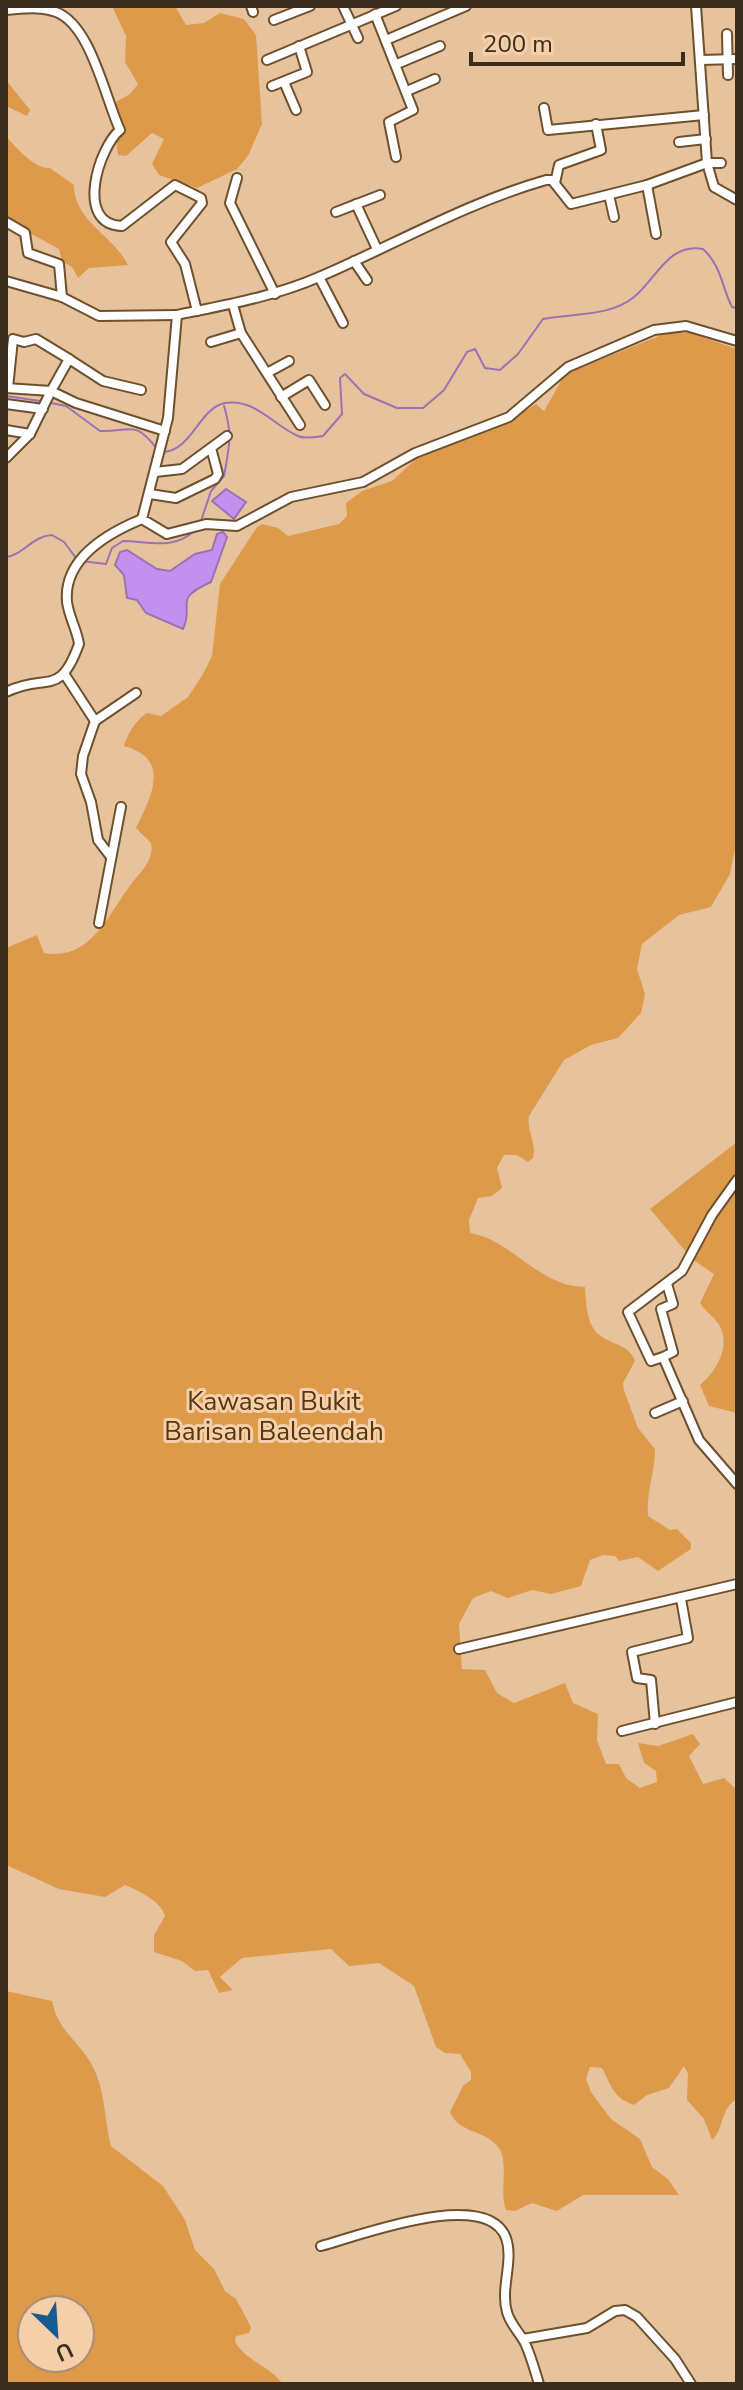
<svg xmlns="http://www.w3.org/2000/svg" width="743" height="2390" font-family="'Nunito Sans',sans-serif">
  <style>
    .green { fill: #de9a4b; fill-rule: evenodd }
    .water { fill: #c490f0; stroke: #9b72b1; stroke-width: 2 }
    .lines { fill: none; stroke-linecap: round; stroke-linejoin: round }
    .stream { stroke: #9b72b1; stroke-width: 2 }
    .street-casing { stroke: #6f502d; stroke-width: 12 }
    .street { stroke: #fff; stroke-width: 8 }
    .labels { text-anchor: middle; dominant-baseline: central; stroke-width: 6; stroke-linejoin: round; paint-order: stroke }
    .park-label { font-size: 26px; fill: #56360e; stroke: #f4cfa9 }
  </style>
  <rect width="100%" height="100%" fill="#e7c39d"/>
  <!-- green -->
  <g class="green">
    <path d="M112,6H175L186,25L204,23L220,13L244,19L256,35L262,124L248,156L237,169L197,188L159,175L152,164L164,139L152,133L126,156L118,155L114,127L105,108L130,94L138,84L125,62L126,36Z"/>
    <path d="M6,80L30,110L27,116L6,106Z"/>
    <path d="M6,136C16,148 35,169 50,168L74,185C74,221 113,235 128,265L89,268L78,278L72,267L62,261L59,249L6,220Z"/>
    <path d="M669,332L690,333L737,349V839L730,874L711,907L679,915L642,944L637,969L645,994L641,1013L618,1038L591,1045L564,1060L529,1116C526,1130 537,1142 533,1158L528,1162L517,1155H504L497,1168L502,1188L492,1196L478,1198L469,1220L470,1233C513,1240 537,1286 585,1287C586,1300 586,1314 592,1326C602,1346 628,1340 635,1361L623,1383L624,1390L638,1428L655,1449C655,1473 646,1492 648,1516L670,1530L677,1529L691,1543V1549L658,1571L638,1557L619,1561L615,1556L603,1555L590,1560L581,1586L551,1594L532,1590L508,1598L491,1591L473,1598L459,1624L462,1669L485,1670L497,1693L514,1703L565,1683L573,1703L598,1714L597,1740L606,1764H619L626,1778L640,1788L657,1782L656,1771L644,1763L638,1743L658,1746L693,1734L700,1744L689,1756L703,1784L724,1778L737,1790V2099C720,2108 724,2130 712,2140L704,2119L687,2100L688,2074L684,2066L669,2088L647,2095L634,2105C613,2098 611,2085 602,2068L590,2067L586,2079L591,2092L611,2119L640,2139L652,2167L668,2179L679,2195H583L557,2211L532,2203L515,2211L506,2210C499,2192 509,2164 499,2148C487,2130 459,2134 450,2112L463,2086L471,2080V2072L460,2054L445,2053L436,2047L414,1986L379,1963L349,1966L331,1949L242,1958L220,1977L233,1990L219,1993L208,1970L195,1971L182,1961L154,1952V1935L165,1916C161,1901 139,1891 125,1885L105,1897L59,1889L6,1865V948L37,935L44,953C90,961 107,917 129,887C138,874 155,861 151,843L136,828C151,797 172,759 124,746C127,734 137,719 147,713L161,716L188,697L203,674L212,656L220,584L257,527L262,524L278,528L288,536L339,524L347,516L346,503L362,491L392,481L418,457L510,421L536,404L544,411L565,374Z"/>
    <path d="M737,1142V1413L709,1406L700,1385C717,1371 733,1343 717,1322C712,1315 705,1311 700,1303L714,1274L692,1259L650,1209Z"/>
    <path d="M6,1991L52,2001C58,2031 78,2040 92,2065C106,2092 104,2118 111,2146L163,2186L185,2220L195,2250L214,2269L225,2291L236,2299L251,2327L249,2333L236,2336L235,2342C248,2362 268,2365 283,2384H6ZM80,2310V2358H32V2310Z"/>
  </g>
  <!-- water -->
  <g class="water">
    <path d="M226,489L246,502L234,519L212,501Z"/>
    <path d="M223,532L227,537L211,582C171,600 195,604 183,629L146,613L137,600L127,598L124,575L115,565L120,552L127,550L157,569L170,571L195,554L212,550L217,534Z"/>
  </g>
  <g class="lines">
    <!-- stream -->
    <g class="stream">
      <path d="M6,396L40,401"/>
      <path d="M51,403L66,406L100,431C132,432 134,419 157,449"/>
      <path d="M163,452C192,451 199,408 225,403C255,398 274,426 298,436C304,439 315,437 323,436L342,414L340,378L345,374L364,394L397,408H423L444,390L467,352L475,349L485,368L500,370L518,354L543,319C572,313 610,317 634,297C656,279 669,242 703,249C722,267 721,285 732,307L737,308"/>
      <path d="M201,521L211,491L224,476C229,448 233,435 224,406"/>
      <path d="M6,557C25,554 32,536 52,535L64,542L76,558"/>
      <path d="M81,561L106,564L112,548L123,541C148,541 174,551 195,530"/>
    </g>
    <defs>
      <g id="street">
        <path d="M251,6L253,12"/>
        <path d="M343,6L358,38"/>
        <path d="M696,6L707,163L714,187L737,200"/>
        <path d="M6,10C22,9 41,6 56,12C91,25 105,98 120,130C99,147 74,225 122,226L175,185L201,198L202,203L171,242L185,264L197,311"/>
        <path d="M375,14L413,110L389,122L396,157"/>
        <path d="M274,20L310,6"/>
        <path d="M727,34L728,75"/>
        <path d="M386,40L466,6"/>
        <path d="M267,60L396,6"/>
        <path d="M701,60L737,59"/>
        <path d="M397,64L440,46"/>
        <path d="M284,82L296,110"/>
        <path d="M272,86L307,72L299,46"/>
        <path d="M407,91L435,79"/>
        <path d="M544,108L548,130L704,115"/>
        <path d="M679,142L706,139"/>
        <path d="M721,163H707L647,185L571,204L552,180H546C466,203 396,244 319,277C273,297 225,305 177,315L168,418L142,519L167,534L206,524L237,526L291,497L363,482L415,453L509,417L568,367L654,330L686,326L737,341"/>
        <path d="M237,178L230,203L275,294"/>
        <path d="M555,183L559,165L601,150L596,124"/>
        <path d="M647,185L656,234"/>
        <path d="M609,195L614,217"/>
        <path d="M356,204L377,249"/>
        <path d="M336,212L380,195"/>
        <path d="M6,222L25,233L28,253L59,264L62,297"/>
        <path d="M354,261L367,280"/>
        <path d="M319,277L343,323"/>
        <path d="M6,281L62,297L99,316L177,315"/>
        <path d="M233,305L241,333L300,425"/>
        <path d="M211,342L241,333"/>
        <path d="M267,373L289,361"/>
        <path d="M6,388L51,391"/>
        <path d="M8,388L13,339L24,342L36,339L69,359"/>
        <path d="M141,390L103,381L69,359L51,391L76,403L165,431"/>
        <path d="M281,397L309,380L325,405"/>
        <path d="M6,404L43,409"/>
        <path d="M6,430L30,434"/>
        <path d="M6,458L30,434L51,391"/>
        <path d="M155,472L182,469L227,436"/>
        <path d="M150,494L176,498L215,479L218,474L211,448"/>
        <path d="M65,675L95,721L136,693"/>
        <path d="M6,692C47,672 59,699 79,644C77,630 69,617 67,602C63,558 108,533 142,519"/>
        <path d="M95,721L83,756L81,774L91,802L98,840L111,857"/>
        <path d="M99,923L121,807"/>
        <path d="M737,1180L712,1215L682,1271L628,1312L651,1361L663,1357L699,1440L737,1484"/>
        <path d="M663,1357L673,1352L661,1309L673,1304L667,1284"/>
        <path d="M655,1413L683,1401"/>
        <path d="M459,1649L737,1584"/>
        <path d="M655,1724L651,1680L637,1678L632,1652L688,1638L681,1599"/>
        <path d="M622,1731L737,1702"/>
        <path d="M321,2246C356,2237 487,2186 506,2238C514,2261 500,2288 507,2312C510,2324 520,2333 525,2343C531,2356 535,2371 539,2384"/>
        <path d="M523,2339L587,2328L615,2311L625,2310L637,2317L675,2359L691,2384"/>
      </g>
    </defs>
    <!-- street casing -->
    <use href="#street" class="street-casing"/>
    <!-- street -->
    <use href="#street" class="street"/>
  </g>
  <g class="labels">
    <!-- park labels -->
    <g class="park-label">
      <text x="274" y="1401">Kawasan Bukit<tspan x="274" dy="30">Barisan Baleendah</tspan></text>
    </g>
  </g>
  <!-- border -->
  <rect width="743" height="2390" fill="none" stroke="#3b2d1e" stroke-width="16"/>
  <!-- north arrow -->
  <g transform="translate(56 2334) rotate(155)"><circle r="38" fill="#f4cfa9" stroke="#aa8e71" stroke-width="2"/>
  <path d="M0-6L14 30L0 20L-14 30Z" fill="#195a8f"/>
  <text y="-12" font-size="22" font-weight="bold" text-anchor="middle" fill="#3b2d1e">U</text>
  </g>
  <!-- scale -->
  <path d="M471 52v12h212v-12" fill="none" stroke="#3b2d1e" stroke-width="4"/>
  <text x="483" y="52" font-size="24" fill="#3b2d1e" stroke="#f4cfa9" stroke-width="6" paint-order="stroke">200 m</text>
</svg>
